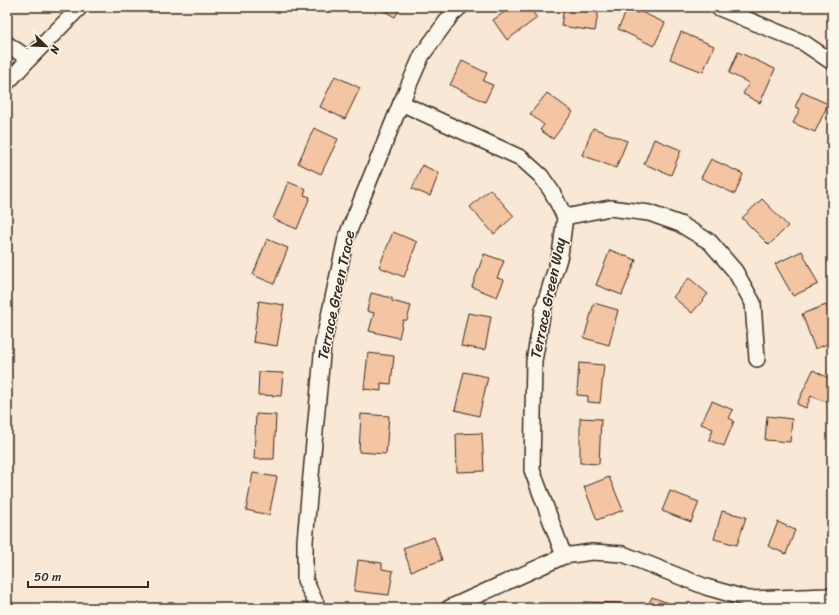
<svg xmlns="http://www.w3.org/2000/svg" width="839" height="615" font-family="Sriracha,sans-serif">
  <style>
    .building { fill: #f4c5a3; stroke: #3b2a1e }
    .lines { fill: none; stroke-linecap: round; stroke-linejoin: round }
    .minor-casing { stroke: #3b2a1e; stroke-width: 18 }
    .minor { stroke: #fbf7ec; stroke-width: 15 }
    .labels { text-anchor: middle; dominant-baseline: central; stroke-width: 3; stroke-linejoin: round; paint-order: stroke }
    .street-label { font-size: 15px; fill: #3b2a1e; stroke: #fbf7ec }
  </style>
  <rect width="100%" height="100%" fill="#f9e8d6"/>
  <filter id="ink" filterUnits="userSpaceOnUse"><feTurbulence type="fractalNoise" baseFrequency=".025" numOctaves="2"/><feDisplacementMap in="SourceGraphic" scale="8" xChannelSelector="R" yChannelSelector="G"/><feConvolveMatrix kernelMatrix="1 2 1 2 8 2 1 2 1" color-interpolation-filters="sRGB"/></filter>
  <g filter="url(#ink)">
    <!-- building -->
    <g class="building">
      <path d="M377,7H401L395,17Z"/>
      <path d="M519,7H529L537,18L507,40L493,20L509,9L511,12Z"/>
      <path d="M564,7H599L595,31L561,26Z"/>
      <path d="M628,8L638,13L639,11L665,23L654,46L618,29Z"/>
      <path d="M681,32L714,46L703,72L670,59Z"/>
      <path d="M738,52L775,69L760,103L743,94L749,83L729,73Z"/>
      <path d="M462,61L487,73L483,81L493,85L485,102L450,85Z"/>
      <path d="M335,76L360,88L345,119L320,107Z"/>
      <path d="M802,92L828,104L815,132L793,123L800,109L795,107Z"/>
      <path d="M547,93L573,112L553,139L540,130L544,125L530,114Z"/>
      <path d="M314,128L338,139L321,174L298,163Z"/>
      <path d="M593,128L627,141L616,168L582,155Z"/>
      <path d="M832,129V141L827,135Z"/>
      <path d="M654,139L681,150L671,175L644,164Z"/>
      <path d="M711,159L743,174L735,194L701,178Z"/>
      <path d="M422,165L439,173L430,196L412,189Z"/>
      <path d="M288,182L306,189L304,195L310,197L297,229L273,219Z"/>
      <path d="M490,189L514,216L494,234L470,207Z"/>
      <path d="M762,199L788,226L769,245L742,218Z"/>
      <path d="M393,232L417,242L404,277L379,267Z"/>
      <path d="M267,239L288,248L274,284L253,275Z"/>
      <path d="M610,250L636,260L622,295L596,285Z"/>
      <path d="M802,251L818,284L793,296L775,264Z"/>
      <path d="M484,254L504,261L497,278L504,280L497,297L472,287Z"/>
      <path d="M689,278L708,294L692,313L673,297Z"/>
      <path d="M371,293L392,298V301L411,306L407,320H403L399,338L369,331L374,313L367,311Z"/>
      <path d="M259,301L284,305L277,346L253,342Z"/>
      <path d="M594,303L618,310L609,345L584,338Z"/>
      <path d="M826,305L832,321V342L815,349L802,314Z"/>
      <path d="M468,313L491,317L485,350L461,346Z"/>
      <path d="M368,353L394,356L391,384L381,383V391L364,389Z"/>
      <path d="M579,363L604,365L600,403L588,402V396L577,395Z"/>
      <path d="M813,370L832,380V390L826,402L811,396L806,408L797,404Z"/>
      <path d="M259,372L283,373L281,396L258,395Z"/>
      <path d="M464,372L488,377L479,416L455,410Z"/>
      <path d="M712,401L733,410L729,418L734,421L724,446L709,440L713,429L701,424Z"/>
      <path d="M256,414L276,415L274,459H254Z"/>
      <path d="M361,414L389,416L386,454L359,452Z"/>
      <path d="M767,416L792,419L790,442L765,440Z"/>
      <path d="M580,418L601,419L599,464L580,463Z"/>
      <path d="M482,433L484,471L457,472L456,434Z"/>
      <path d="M253,473L277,477L269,515L246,510Z"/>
      <path d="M609,477L623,510L597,520L584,487Z"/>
      <path d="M670,491L699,502L691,522L662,511Z"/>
      <path d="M722,511L746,517L737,545L714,539Z"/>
      <path d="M778,522L795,530L786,554L768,546Z"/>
      <path d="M434,537L442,560L411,571L403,548Z"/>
      <path d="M358,560L382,563V569L393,571L389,595L354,591Z"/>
      <path d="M652,597L679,607L678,608H647Z"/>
      <path d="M584,602L620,603V608H584Z"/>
    </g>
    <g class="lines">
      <defs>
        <g id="minor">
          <path d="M717,7L804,43L832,62"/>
          <path d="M7,44L29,59"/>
          <path d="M7,83L29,59L80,7"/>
          <path d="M401,103L521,158L541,176L552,192L565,217L560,255L543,310L534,361L532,470L564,556"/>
          <path d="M565,217L610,208L649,213L680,224L710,242L735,271L753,303L757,359"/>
          <path d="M318,608L305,580V541L323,344L346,238L401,103L422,55L452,14L460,7"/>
          <path d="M449,608L564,556L592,552L623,554L706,587L748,599L827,596L832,595"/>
        </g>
      </defs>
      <!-- minor casing -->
      <use href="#minor" class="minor-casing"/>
      <!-- minor -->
      <use href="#minor" class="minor"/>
    </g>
  </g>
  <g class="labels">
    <!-- street labels -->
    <g class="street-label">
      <text transform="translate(336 295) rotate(-78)">Terrace Green Trace</text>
      <text transform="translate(548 298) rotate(-78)">Terrace Green Way</text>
    </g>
  </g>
  <!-- margin -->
  <rect width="839" height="615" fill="none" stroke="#fbf7ec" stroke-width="24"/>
  <rect x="12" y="12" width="815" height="591" fill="none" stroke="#3b2a1e" stroke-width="1.5" filter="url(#ink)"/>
  <!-- north arrow -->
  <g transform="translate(46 46) rotate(113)" stroke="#fbf7ec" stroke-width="3" paint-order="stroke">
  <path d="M0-3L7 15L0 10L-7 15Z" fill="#3b2a1e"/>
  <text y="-6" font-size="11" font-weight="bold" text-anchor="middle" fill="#3b2a1e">N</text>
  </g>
  <!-- scale -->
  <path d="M28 581v6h120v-6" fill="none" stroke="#3b2a1e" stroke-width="2"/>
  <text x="34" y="581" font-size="12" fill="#3b2a1e" stroke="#fbf7ec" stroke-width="3" paint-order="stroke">50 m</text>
</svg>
